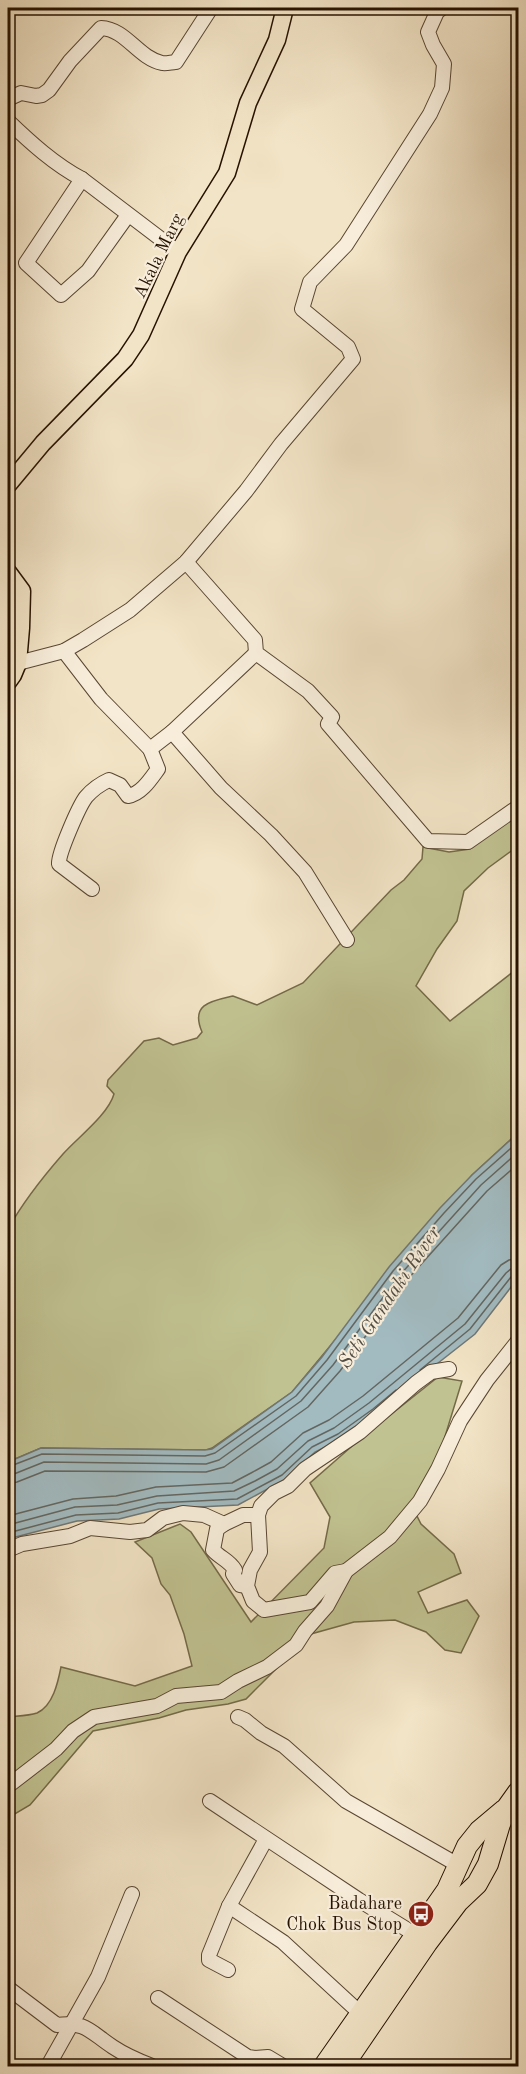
<svg xmlns="http://www.w3.org/2000/svg" width="526" height="2074" font-family="'Old Standard TT',serif">
  <style>
    .green { fill: #c1c291; stroke: #746a48; stroke-width: 1.5 }
    .water { fill: #a2bbc1; stroke: #707774; stroke-width: 1.5 }
    .lines { fill: none; stroke-linecap: round; stroke-linejoin: round }
    .shore { stroke: #646660; stroke-width: 1.5 }
    .minor-casing { stroke: #594632; stroke-width: 16 }
    .major-casing { stroke: #261200; stroke-width: 19 }
    .highway-casing { stroke: #261200; stroke-width: 22 }
    .minor { stroke: #f7edda; stroke-width: 14 }
    .major { stroke: #f2e4c6; stroke-width: 16 }
    .highway { stroke: #f2e4c6; stroke-width: 20 }
    .labels { text-anchor: middle; dominant-baseline: central; stroke-width: 4.5; stroke-linejoin: round; paint-order: stroke }
    .street-label { font-size: 18px; fill: #261200; stroke: #f7edda }
    .poi-label { font-size: 18px; fill: #261200; stroke: #f7edda; text-anchor: end }
    .water-label { font-size: 20px; font-style: italic; fill: #514d44; stroke: #f7edda }
  </style>
  <rect width="100%" height="100%" fill="#f2e4c6"/>
  <filter id="stains"><feTurbulence type="fractalNoise" baseFrequency=".00333" numOctaves="4"/><feColorMatrix values="0 0 0 0 .2 0 0 0 0 .09 0 0 0 0 .02 0 0 0 .5 -.17"/></filter>
  <radialGradient id="worn" r=".72"><stop offset=".6" stop-color="#630" stop-opacity="0"/><stop offset="1" stop-color="#630" stop-opacity=".3"/></radialGradient>
  <!-- green -->
  <g class="green">
    <path d="M518,810V846L488,868L464,891L457,921L437,949L416,986L450,1021L518,968V1133L472,1175L292,1392L212,1448L206,1450L41,1448L8,1462V1229C23,1202 42,1178 63,1154C77,1138 108,1115 114,1094L107,1086L108,1080L144,1041L159,1038L173,1045L197,1038L202,1032C190,1004 211,1001 233,996L257,1005L303,983L391,890L404,880L422,859L423,847L449,852L470,849Z"/>
    <path d="M438,1377L462,1381L443,1443L413,1508L421,1524L454,1554L461,1573L418,1592L428,1613L467,1600L479,1616L461,1653L445,1650L426,1632L395,1620L354,1622L311,1634L246,1699L228,1704L186,1710L159,1718L93,1731L30,1805L8,1818V1717C16,1716 28,1716 37,1713C53,1706 58,1682 61,1667L135,1686L192,1666L184,1634L170,1595L161,1584L152,1558L135,1542L180,1524L191,1532L251,1622L324,1548L330,1517L310,1483L359,1440Z"/>
  </g>
  <!-- water -->
  <path class="water" d="M518,1133V1278L475,1334L419,1378L341,1439L315,1452L286,1479L238,1505L159,1509L119,1519L77,1521L8,1539V1462L41,1448L205,1450L212,1449L292,1392L322,1357L389,1267L440,1208L472,1175Z"/>
  <g class="lines">
    <!-- shore -->
    <g class="shore">
      <path d="M420,1370L470,1329L511,1277L518,1275"/>
      <path d="M8,1467L42,1454L205,1456L215,1453L296,1396L327,1360L393,1271L444,1213L476,1179L518,1142"/>
      <path d="M8,1475L14,1474L44,1462L206,1464L219,1460L301,1401L333,1365L399,1276L481,1185L518,1152"/>
      <path d="M8,1484L17,1482L45,1471L206,1472L224,1467L308,1407L340,1371L406,1281L487,1191L518,1164"/>
      <path d="M8,1516L73,1499L116,1496L156,1487L232,1483L251,1473L271,1462L303,1433L329,1420L363,1396L458,1318L501,1265L509,1260L518,1258"/>
      <path d="M8,1525L75,1507L117,1505L157,1496L234,1491L255,1481L277,1469L308,1441L334,1428L369,1403L465,1324L506,1273L512,1268L518,1267"/>
      <path d="M8,1533L76,1515L118,1513L158,1503L237,1499L282,1475L312,1447L338,1434L373,1409L396,1390"/>
    </g>
    <defs>
      <g id="minor">
        <path d="M8,99L21,93L36,96L42,95L49,90L70,61L101,28C126,29 138,58 162,63C166,64 172,62 176,62L211,8"/>
        <path d="M8,121C31,143 54,164 82,179L178,252"/>
        <path d="M82,179L26,263L61,295L88,271L128,215"/>
        <path d="M186,562L255,640L256,653L308,691L332,717L328,724L428,841L468,842L518,807"/>
        <path d="M64,651L101,699L150,749L172,732L221,788L271,835L305,872L347,940"/>
        <path d="M18,663L64,651L83,640L130,610L186,562L246,491L281,444L353,359L348,347L302,309L310,282L346,245L430,114L442,88L444,64L433,45L428,32L437,12L442,8"/>
        <path d="M172,732L256,653"/>
        <path d="M92,889L59,864C58,854 79,806 86,797C93,789 100,784 109,780L120,785L128,796C141,794 150,780 158,769L150,749"/>
        <path d="M224,1524L217,1529L213,1550C220,1558 229,1560 235,1570L233,1574L240,1585L247,1586"/>
        <path d="M8,1550L22,1544L70,1536L90,1528L130,1532L147,1530L163,1518L183,1513L204,1515L224,1524L243,1515H258"/>
        <path d="M346,1571L335,1573L310,1602L264,1610L253,1601L247,1586L250,1570L260,1552L258,1515L261,1506L274,1493L288,1486L305,1469L360,1432L416,1383L431,1372L449,1369"/>
        <path d="M238,1717L245,1720L261,1733L284,1746L346,1801L458,1865"/>
        <path d="M8,1786L56,1749L73,1731L94,1717L157,1706L176,1696L221,1692L238,1681L267,1667L296,1645L305,1631L327,1606L346,1571L390,1537L420,1501L438,1469L460,1421L487,1380L518,1341"/>
        <path d="M210,1801L359,1900L416,1935"/>
        <path d="M229,1906L283,1942L360,2013"/>
        <path d="M228,1970L209,1960V1955L229,1906L266,1839"/>
        <path d="M8,1988L57,2025C86,2021 90,2032 113,2047C125,2055 139,2061 152,2066"/>
        <path d="M158,1998L248,2057L255,2058L268,2057L283,2066"/>
        <path d="M48,2066L98,1977L132,1894"/>
      </g>
      <g id="major">
        <path d="M8,485L43,443L125,359L141,335L178,252L227,173L248,103L277,40L285,8"/>
        <path d="M8,572L22,591L21,628L18,663L13,675L8,682"/>
      </g>
      <g id="highway">
        <path d="M324,2066L447,1890L467,1846L479,1831L504,1810"/>
        <path d="M343,2066L427,1943L458,1902L477,1884L488,1864L500,1824L508,1806L518,1792"/>
      </g>
    </defs>
    <!-- minor casing -->
    <use href="#minor" class="minor-casing"/>
    <!-- major casing -->
    <use href="#major" class="major-casing"/>
    <!-- highway casing -->
    <use href="#highway" class="highway-casing"/>
    <!-- minor -->
    <use href="#minor" class="minor"/>
    <!-- major -->
    <use href="#major" class="major"/>
    <!-- highway -->
    <use href="#highway" class="highway"/>
  </g>
  <!-- icons -->
  <defs>
    <symbol id="bus-disc" viewBox="-11 -11 22 22"><circle r="9.5" fill="#8f2418" stroke="#f7edda"/><path d="M-5-6H5V4H4V6H2V4H-2V6H-4V4H-5ZM-3.5-4V0h7V-4ZM-3.5 1.2v1.5H-2V1.2ZM2 1.2v1.5H3.5V1.2Z" fill="#fff"/></symbol>
  </defs>
  <g fill-rule="evenodd">
    <use href="#bus-disc" x="406" y="1899" width="30" height="30"/>
  </g>
  <g class="labels">
    <!-- street labels -->
    <g class="street-label">
      <text transform="translate(159 256) rotate(-64)">Akala Marg</text>
    </g>
    <!-- poi labels -->
    <g class="poi-label">
      <text x="402" y="1904">Badahare<tspan x="402" dy="21">Chok Bus Stop</tspan></text>
    </g>
    <!-- water labels -->
    <g class="water-label">
      <text transform="translate(390 1298) rotate(-56)">Seti Gandaki River</text>
    </g>
  </g>
  <!-- margin -->
  <rect width="526" height="2074" fill="none" stroke="#f2e4c6" stroke-width="30"/>
  <rect x="9" y="9" width="508" height="2056" fill="none" stroke="#261200" stroke-width="3"/>
  <rect x="15" y="15" width="496" height="2044" fill="none" stroke="#261200" stroke-width="1.5"/>
  <rect width="100%" height="100%" filter="url(#stains)"/>
  <rect width="100%" height="100%" fill="url(#worn)"/>
</svg>
